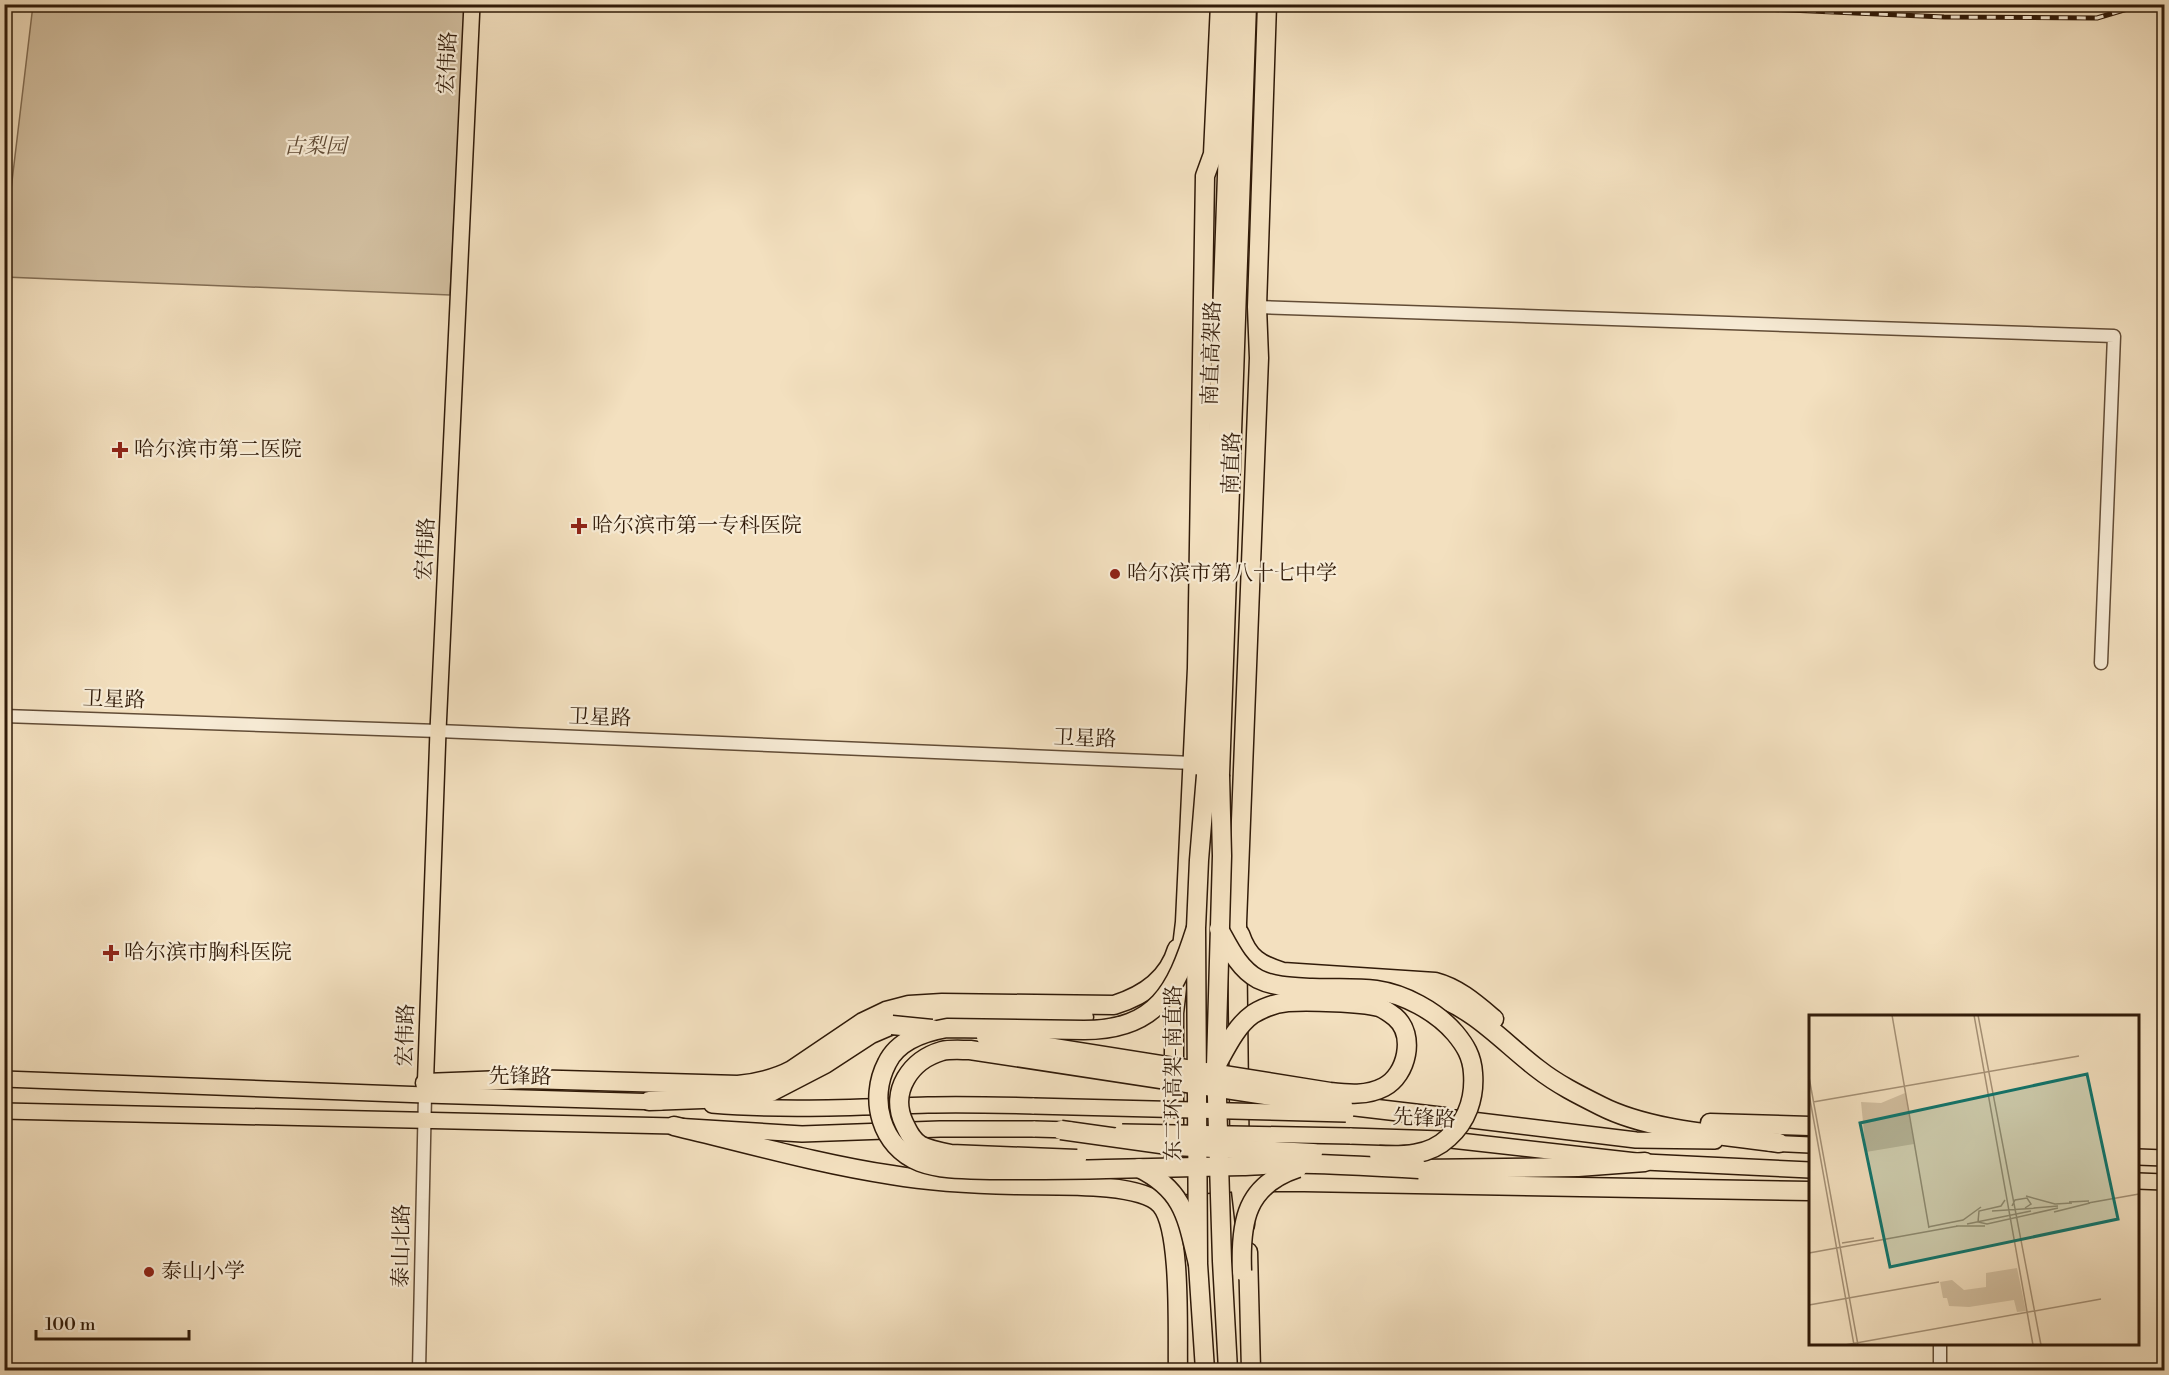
<svg xmlns="http://www.w3.org/2000/svg" width="2169" height="1375" font-family="'Libre Bodoni','Noto Serif SC',serif">
  <style>
    .green { fill: #d2bfa0; stroke: #826d54; stroke-width: 1.5 }
    .lines { fill: none; stroke-linecap: round; stroke-linejoin: round }
    .minor-casing { stroke: #624c36; stroke-width: 15 }
    .major-casing { stroke: #311b09; stroke-width: 18 }
    .highway-casing { stroke: #311b09; stroke-width: 21 }
    .minor { stroke: #f7ebd5; stroke-width: 12 }
    .major { stroke: #f3e0bf; stroke-width: 15 }
    .highway { stroke: #f3e0bf; stroke-width: 18 }
    .rail-casing { stroke: #311b09; stroke-width: 5 }
    .rail { stroke: #f7ebd5; stroke-width: 3; stroke-dasharray: 9; stroke-linecap: butt }
    .major-bridge-casing { stroke: #311b09; stroke-width: 18; stroke-linecap: butt }
    .highway-bridge-casing { stroke: #311b09; stroke-width: 21; stroke-linecap: butt }
    .major-bridge { stroke: #f3e0bf; stroke-width: 15 }
    .highway-bridge { stroke: #f3e0bf; stroke-width: 18 }
    .poi-dot { fill: #8f2418; stroke: #f7ebd5; stroke-width: 2 }
    .labels { text-anchor: middle; dominant-baseline: central; stroke-width: 4.5; stroke-linejoin: round; paint-order: stroke }
    .street-label { font-size: 21px; fill: #311b09; stroke: #f7ebd5 }
    .park-label { font-size: 21px; font-style: italic; fill: #614c36; stroke: #f7ebd5 }
    .poi-label { font-size: 21px; fill: #311b09; stroke: #f7ebd5; text-anchor: start }
    .inset-road { fill: none; stroke: #a59176; stroke-width: 1.5 }
    .view { fill: #0f766e; fill-opacity: 0.15; stroke: #0f766e; stroke-width: 3 }
    .inset-edge { fill: none; stroke: #311b09; stroke-width: 3 }
  </style>
  <rect width="100%" height="100%" fill="#f3e0bf"/>
  <filter id="stains"><feTurbulence type="fractalNoise" baseFrequency=".00333" numOctaves="4"/><feColorMatrix values="0 0 0 0 .2 0 0 0 0 .09 0 0 0 0 .02 0 0 0 .5 -.17"/></filter>
  <radialGradient id="worn" r=".72"><stop offset=".6" stop-color="#630" stop-opacity="0"/><stop offset="1" stop-color="#630" stop-opacity=".3"/></radialGradient>
  <!-- green -->
  <path class="green" d="M33,5H465L450,295L5,277V240Z"/>
  <g class="lines">
    <defs>
      <g id="minor">
        <path d="M1257,307L2114,336L2101,663"/>
        <path d="M4,716L438,731L1193,763"/>
        <path d="M419,1370L425,1095"/>
        <path d="M1940,1370V1344"/>
      </g>
      <g id="major">
        <path d="M4,1079L425,1095L661,1102"/>
        <path d="M425,1095L438,731L472,4"/>
        <path d="M712,1105C785,1111 855,1107 928,1105C963,1104 999,1105 1034,1106"/>
        <path d="M4,1111L674,1126L802,1134L940,1129H1035"/>
        <path d="M1455,1118L1636,1140L1715,1141"/>
        <path d="M1350,1136L1442,1139L1645,1162L1810,1170"/>
        <path d="M1769,1143L1810,1145"/>
        <path d="M2138,1157L2164,1158"/>
        <path d="M2138,1181L2164,1182"/>
      </g>
      <g id="highway">
        <path d="M1206,775L1233,4"/>
        <path d="M1220,775L1247,4"/>
        <path d="M1240,934C1248,958 1260,965 1283,972L1435,982C1458,988 1475,1003 1494,1019"/>
        <path d="M1388,991C1403,991 1419,991 1434,996C1474,1008 1505,1044 1538,1069C1557,1084 1579,1095 1601,1106C1650,1131 1724,1135 1779,1143"/>
        <path d="M425,1083L527,1079L738,1085C757,1083 775,1079 792,1070L863,1022L886,1011L909,1005L942,1003L1114,1005C1143,996 1168,980 1177,949"/>
        <path d="M649,1101L729,1098L771,1092L825,1064L871,1034L892,1025L923,1018L1084,1017"/>
        <path d="M1343,1105L1445,1117"/>
        <path d="M1710,1123L1810,1126"/>
        <path d="M674,1126C746,1143 819,1164 892,1175C933,1182 973,1184 1015,1185C1046,1186 1141,1181 1161,1205C1182,1230 1177,1335 1178,1370"/>
        <path d="M1419,1169L1578,1167L1645,1162"/>
        <path d="M1182,1185L1240,1182H1304L1810,1191"/>
        <path d="M1161,1204L1174,1187V1013L1185,922L1197,668L1205,176L1213,154L1220,4"/>
        <path d="M1245,1225L1240,1182L1237,923L1259,358L1257,307L1267,4"/>
        <path d="M1248,1252L1251,1370"/>
      </g>
    </defs>
    <!-- minor casing -->
    <use href="#minor" class="minor-casing"/>
    <!-- major casing -->
    <use href="#major" class="major-casing"/>
    <!-- highway casing -->
    <use href="#highway" class="highway-casing"/>
    <!-- minor -->
    <use href="#minor" class="minor"/>
    <!-- major -->
    <use href="#major" class="major"/>
    <!-- highway -->
    <use href="#highway" class="highway"/>
    <defs>
      <path id="rail" d="M1699,6L1944,17L2097,18L2144,4"/>
    </defs>
    <!-- rail casing -->
    <use href="#rail" class="rail-casing"/>
    <!-- rail -->
    <use href="#rail" class="rail"/>
    <defs>
      <g id="major-bridge">
        <path d="M1034,1106L1346,1114"/>
        <path d="M1035,1129L1071,1130"/>
        <path d="M1122,1132L1350,1136"/>
      </g>
      <g id="highway-bridge">
        <path d="M1220,775L1222,856L1216,1066L1222,1261L1228,1370"/>
        <path d="M1196,928C1176,991 1157,1030 1084,1030L947,1028C924,1032 898,1040 887,1063C868,1099 881,1147 920,1162C944,1171 972,1169 997,1170C1033,1170 1070,1170 1106,1169C1151,1168 1197,1167 1242,1166C1266,1165 1291,1163 1315,1164C1350,1165 1385,1167 1419,1169"/>
        <path d="M1219,929C1229,947 1239,969 1258,979C1274,987 1294,987 1312,988C1332,989 1355,987 1376,990C1404,994 1436,1011 1455,1033C1465,1045 1472,1056 1473,1073C1475,1098 1467,1121 1448,1138C1429,1156 1403,1156 1379,1155"/>
        <path d="M892,1025L932,1029"/>
        <path d="M986,1037L1330,1092C1348,1094 1367,1096 1384,1087C1407,1075 1416,1035 1395,1017C1390,1013 1384,1009 1379,1007C1359,1002 1309,1001 1288,1002C1277,1003 1263,1008 1253,1014C1236,1026 1226,1048 1216,1066"/>
        <path d="M1061,1130L1175,1146L1313,1153"/>
        <path d="M1077,1159L951,1154C940,1152 929,1150 920,1145C911,1139 908,1131 904,1123C889,1091 911,1060 942,1051C950,1049 961,1050 970,1050L1272,1096L1343,1105"/>
        <path d="M1139,1168C1185,1191 1187,1219 1198,1264"/>
        <path d="M1242,1271C1240,1221 1246,1185 1298,1168"/>
        <path d="M1205,1370L1198,1264L1196,928L1199,860L1206,775"/>
      </g>
    </defs>
    <!-- major-bridge casing -->
    <use href="#major-bridge" class="major-bridge-casing"/>
    <!-- highway-bridge casing -->
    <use href="#highway-bridge" class="highway-bridge-casing"/>
    <!-- major-bridge -->
    <use href="#major-bridge" class="major-bridge"/>
    <!-- highway-bridge -->
    <use href="#highway-bridge" class="highway-bridge"/>
  </g>
  <!-- markers -->
  <g class="poi-dot">
    <path d="M117 441h6v6h6v6h-6v6h-6v-6h-6v-6h6z"/>
    <path d="M576 517h6v6h6v6h-6v6h-6v-6h-6v-6h6z"/>
    <circle cx="1115" cy="574" r="6"/>
    <path d="M108 944h6v6h6v6h-6v6h-6v-6h-6v-6h6z"/>
    <circle cx="149" cy="1272" r="6"/>
  </g>
  <g class="labels">
    <!-- street labels -->
    <g class="street-label">
      <text transform="translate(448 63) rotate(-87)">宏伟路</text>
      <text transform="translate(1212 353) rotate(-88)">南直高架路</text>
      <text transform="translate(1232 463) rotate(-88)">南直路</text>
      <text transform="translate(426 549) rotate(-87)">宏伟路</text>
      <text transform="translate(114 700) rotate(2)">卫星路</text>
      <text transform="translate(600 718) rotate(2)">卫星路</text>
      <text transform="translate(1085 739) rotate(2)">卫星路</text>
      <text transform="translate(406 1035) rotate(-88)">宏伟路</text>
      <text transform="translate(1174 1073) rotate(-90)">东二环高架-南直路</text>
      <text transform="translate(520 1077) rotate(1)">先锋路</text>
      <text transform="translate(1424 1119) rotate(3)">先锋路</text>
      <text transform="translate(402 1246) rotate(-89)">泰山北路</text>
    </g>
    <!-- park labels -->
    <g class="park-label">
      <text x="315" y="147">古梨园</text>
    </g>
    <!-- poi labels -->
    <g class="poi-label">
      <text x="134" y="450">哈尔滨市第二医院</text>
      <text x="592" y="526">哈尔滨市第一专科医院</text>
      <text x="1127" y="574">哈尔滨市第八十七中学</text>
      <text x="124" y="953">哈尔滨市胸科医院</text>
      <text x="161" y="1272">泰山小学</text>
    </g>
  </g>
  <!-- overview -->
  <g transform="translate(1809 1015)">
    <rect width="330" height="330" fill="#f3e0bf"/>
    <path d="M96,78L105,129L57,137L52,87L72,88ZM208,253L217,296L208,297L205,285L160,292L140,291L138,283H134L131,267L143,265L155,275L177,272V258Z" fill="#d2bfa0"/>
    <path class="inset-road" d="M83,0L120,213M165,0L224,330M169,0L232,330M0,62L49,330M0,79L45,330M4,87L270,41M217,181L246,189L263,188M196,185L192,191L170,196L169,207L178,209L249,193M260,187L280,186M279,188L330,179M203,191L206,185L218,183L222,189L216,193M225,193L249,191M183,196L227,193M245,197L281,188M158,209L222,196M147,211H176M119,212L154,205L172,192M33,228L65,223M0,238L149,211M0,290L130,267M36,330L292,284"/>
    <path class="view" d="M278,59L309,204L81,252L51,108Z"/>
    <rect width="330" height="330" class="inset-edge"/>
  </g>
  <!-- margin -->
  <rect width="2169" height="1375" fill="none" stroke="#f3e0bf" stroke-width="24"/>
  <rect x="6" y="6" width="2157" height="1363" fill="none" stroke="#311b09" stroke-width="3"/>
  <rect x="12" y="12" width="2145" height="1351" fill="none" stroke="#311b09" stroke-width="1.5"/>
  <!-- scale -->
  <path d="M36 1330v9h153v-9" fill="none" stroke="#311b09" stroke-width="3"/>
  <text x="45" y="1330" font-size="18" fill="#311b09" stroke="#f7ebd5" stroke-width="4.5" paint-order="stroke">100 m</text>
  <rect width="100%" height="100%" filter="url(#stains)"/>
  <rect width="100%" height="100%" fill="url(#worn)"/>
</svg>
